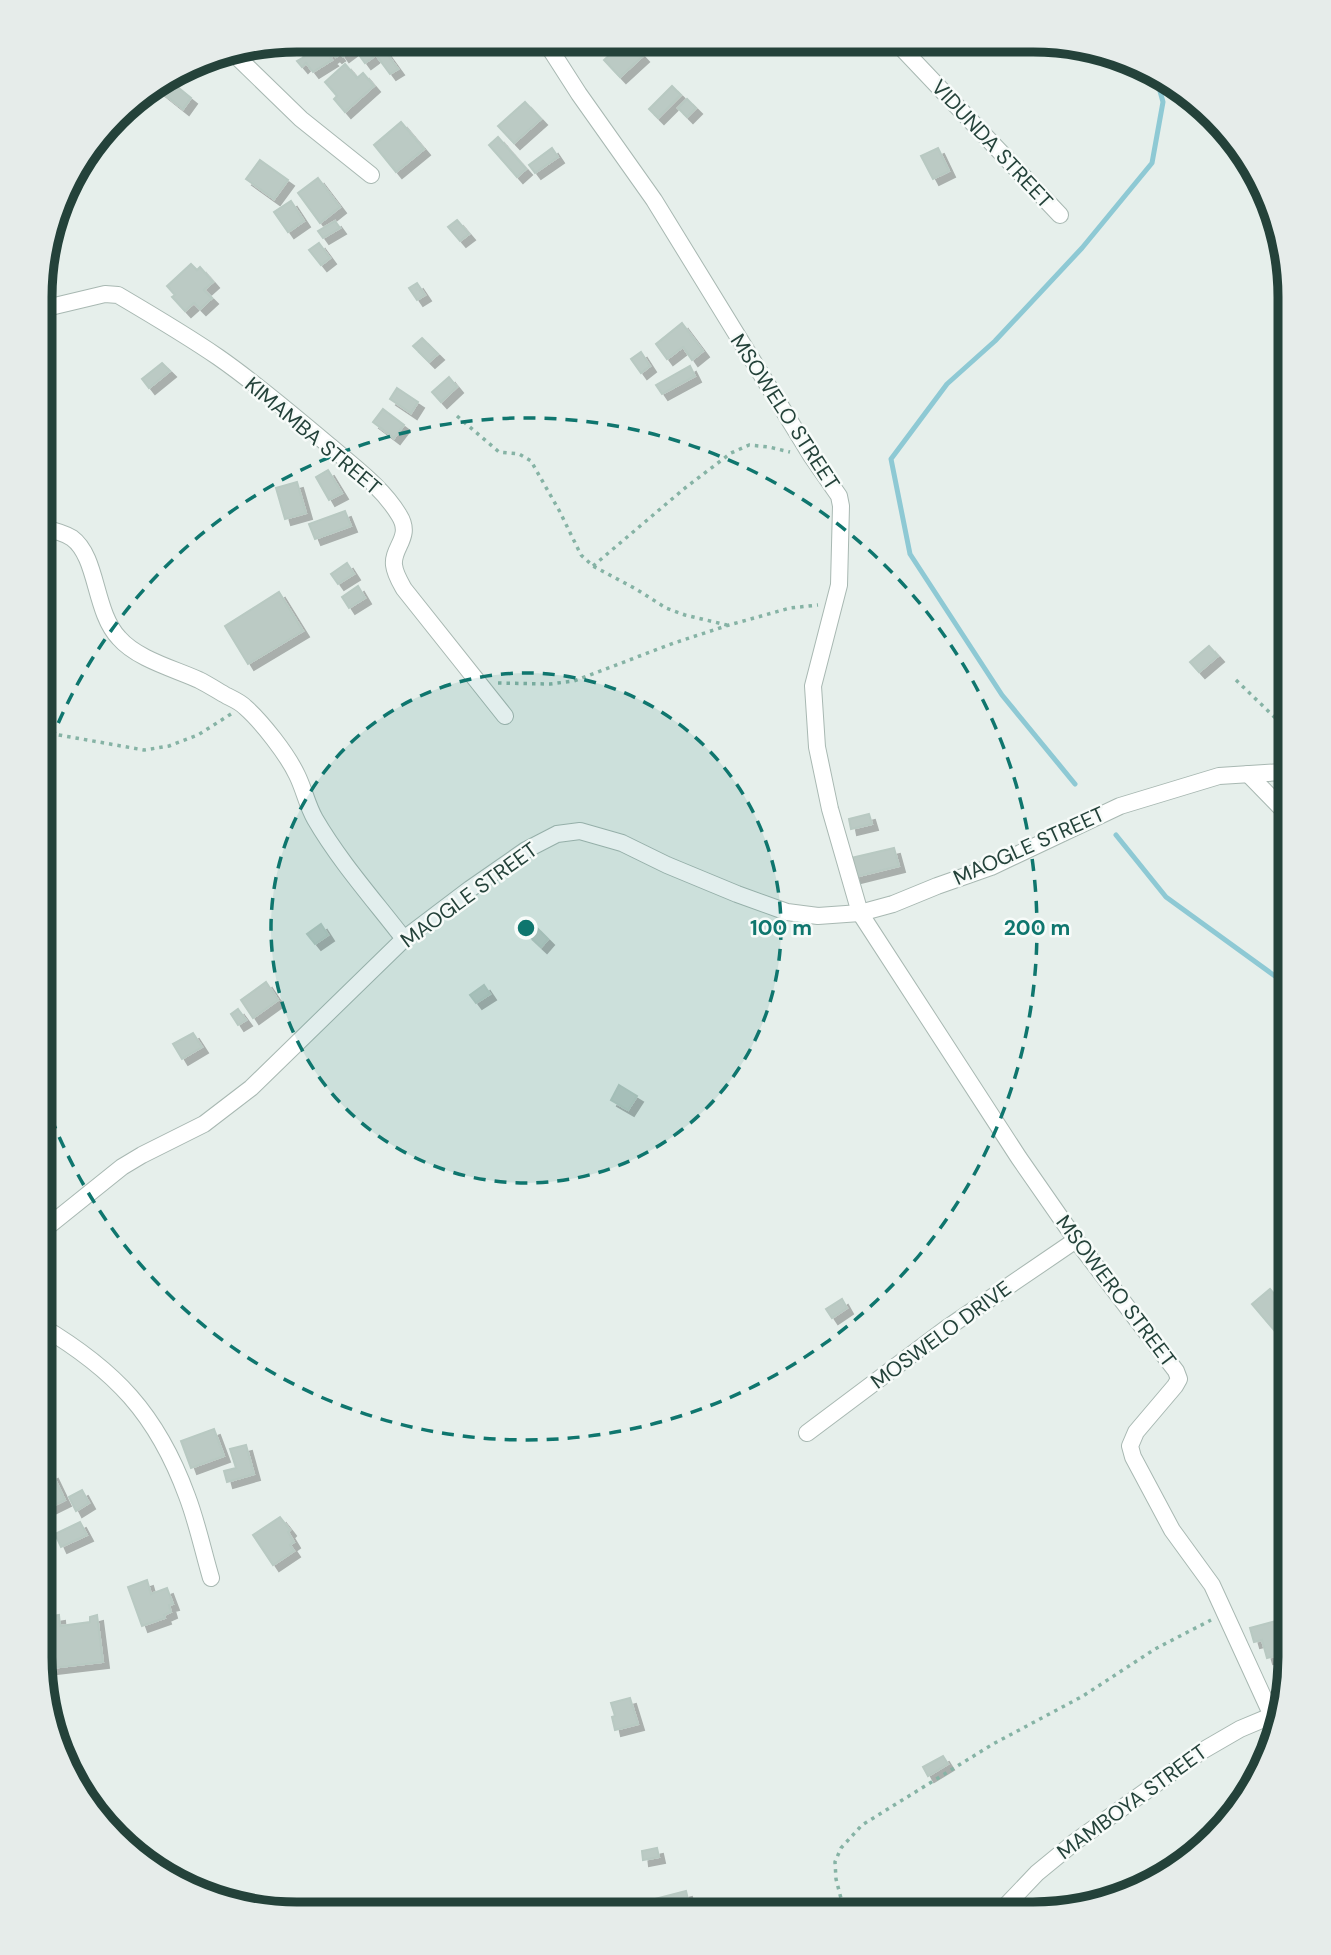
<svg xmlns="http://www.w3.org/2000/svg" width="1331" height="1955" font-family="'DM Sans',sans-serif">
  <style>
    .lines { fill: none; stroke-linecap: round; stroke-linejoin: round }
    .stream { stroke: #8ec9d4; stroke-width: 5 }
    .building { fill: #bbcac4; stroke: #b8c9c2; stroke-width: 2; filter: url(#shadow) }
    .minor-casing { stroke: #a8b8b2; stroke-width: 18 }
    .path { stroke: #86b3a5; stroke-width: 3.5; stroke-dasharray: 3.5 5; stroke-linecap: butt }
    .minor { stroke: #fff; stroke-width: 16 }
    .ring { fill: none; stroke: #0f766e; stroke-width: 3.5; stroke-dasharray: 12 9 }
    .labels { text-anchor: middle; dominant-baseline: central; stroke-width: 5; stroke-linejoin: round; paint-order: stroke }
    .street-label { font-size: 21px; fill: #24423a; stroke: #f7fbf9 }
    .rim { fill: none; stroke: #24423a; stroke-width: 9 }
    .centre { fill: #0f766e; stroke: #f7fbf9; stroke-width: 3.5 }
    .ring-label { font-size: 21px; text-anchor: middle; font-weight: bold; fill: #0f766e; stroke: #f7fbf9; stroke-width: 5; stroke-linejoin: round; paint-order: stroke }
  </style>
  <defs>
    <filter id="shadow"><feDropShadow dx="6" dy="6" stdDeviation="0" flood-color="#0004"/></filter>
  </defs>
  <rect width="100%" height="100%" fill="#e6efeb"/>
  <g class="lines">
    <!-- stream -->
    <g class="stream">
      <path d="M1075,784L1002,695L910,554L891,459L947,384L995,341L1082,248L1152,163L1163,102L1157,80"/>
      <path d="M1116,835L1166,897L1290,987"/>
    </g>
  </g>
  <!-- building -->
  <g class="building">
    <path d="M303,40H329L339,55L336,57L334,55L330,58L332,60L313,72L306,63L302,67L297,61L304,57L296,46Z"/>
    <path d="M336,40H377L398,69L390,74L376,55L365,63L354,48L343,56L333,42Z"/>
    <path d="M625,41H629L643,56L620,77L604,60Z"/>
    <path d="M345,64L357,78L363,73L374,86L345,112L334,99L337,96L325,82Z"/>
    <path d="M169,80L191,98L183,109L159,90Z"/>
    <path d="M672,86L681,95L658,118L649,109Z"/>
    <path d="M687,99L696,108L687,117L678,108Z"/>
    <path d="M525,102L541,119L514,143L498,126Z"/>
    <path d="M401,122L424,149L396,172L374,145Z"/>
    <path d="M498,137L526,169L517,177L489,145Z"/>
    <path d="M552,148L558,157L535,173L529,165Z"/>
    <path d="M938,148L949,171L933,179L921,156Z"/>
    <path d="M260,160L288,180L274,199L246,179Z"/>
    <path d="M318,178L340,207L320,223L298,193Z"/>
    <path d="M291,201L304,221L288,232L274,212Z"/>
    <path d="M457,220L469,234L460,241L448,227Z"/>
    <path d="M335,221L340,228L323,238L318,231Z"/>
    <path d="M319,243L330,258L321,265L309,250Z"/>
    <path d="M191,264L197,270L200,267L213,282L204,290L212,298L200,309L194,303L185,311L172,297L175,295L167,286Z"/>
    <path d="M417,283L425,295L417,300L409,288Z"/>
    <path d="M682,323L703,351L692,360L683,347L667,359L656,344Z"/>
    <path d="M422,338L438,354L429,362L413,346Z"/>
    <path d="M641,352L650,366L641,373L631,359Z"/>
    <path d="M162,363L170,371L149,388L142,379Z"/>
    <path d="M690,366L695,376L662,394L656,385Z"/>
    <path d="M449,377L457,387L441,402L432,392Z"/>
    <path d="M397,388L418,402L411,413L390,399Z"/>
    <path d="M383,409L404,425L394,438L373,422Z"/>
    <path d="M328,470L342,493L329,500L316,477Z"/>
    <path d="M297,482L306,513L285,519L276,488Z"/>
    <path d="M345,511L351,526L315,539L309,524Z"/>
    <path d="M347,563L354,574L338,584L331,574Z"/>
    <path d="M358,586L365,598L349,608L342,597Z"/>
    <path d="M279,592L303,631L248,664L225,626Z"/>
    <path d="M1209,646L1218,656L1199,672L1190,662Z"/>
    <path d="M869,814L872,824L851,829L849,819Z"/>
    <path d="M894,848L899,866L855,877L851,858Z"/>
    <path d="M321,924L328,935L315,944L307,934Z"/>
    <path d="M535,926L548,939L541,947L527,934Z"/>
    <path d="M266,982L278,1000L253,1018L241,1000Z"/>
    <path d="M484,985L490,994L476,1003L470,995Z"/>
    <path d="M238,1009L246,1020L238,1025L231,1014Z"/>
    <path d="M193,1033L202,1047L182,1059L173,1044Z"/>
    <path d="M619,1085L637,1096L628,1110L611,1100Z"/>
    <path d="M1270,1289L1290,1313V1316L1274,1330L1252,1304Z"/>
    <path d="M842,1299L847,1308L832,1318L826,1309Z"/>
    <path d="M214,1429L224,1456L191,1468L181,1441Z"/>
    <path d="M246,1445L254,1474L227,1482L224,1471L236,1468L230,1449Z"/>
    <path d="M52,1473L65,1500L47,1509L41,1496V1479Z"/>
    <path d="M82,1490L89,1503L76,1511L69,1497Z"/>
    <path d="M280,1517L290,1530L288,1532L294,1542L290,1545L294,1551L273,1565L253,1535Z"/>
    <path d="M80,1522L87,1535L61,1547L55,1534Z"/>
    <path d="M147,1580L151,1594L167,1588L173,1604L169,1605L171,1612L164,1615L165,1618L142,1626L128,1587Z"/>
    <path d="M59,1615L60,1626L90,1622V1617L97,1615L103,1662L44,1669L40,1635V1618Z"/>
    <path d="M1290,1617V1670L1287,1671L1283,1654L1267,1658L1262,1640L1254,1642L1250,1628Z"/>
    <path d="M630,1698L638,1724L615,1730L612,1717L615,1716L611,1703Z"/>
    <path d="M943,1756L948,1764L928,1776L923,1767Z"/>
    <path d="M99,1804L107,1829L90,1807Z"/>
    <path d="M657,1848L659,1857L643,1860L642,1851Z"/>
    <path d="M686,1891L690,1908L666,1914H659L655,1899Z"/>
  </g>
  <g class="lines">
    <defs>
      <g id="minor">
        <path d="M545,41L579,94L654,200L812,457L839,496L841,506L839,585L813,686L817,747L830,809L860,913L1019,1158L1076,1240L1176,1371L1179,1379L1175,1386L1136,1432L1130,1446L1133,1457L1172,1530L1212,1585L1272,1716"/>
        <path d="M896,42L1060,215"/>
        <path d="M231,51L301,119L371,175"/>
        <path d="M42,309L105,294L118,295C152,315 186,335 218,357C257,384 294,416 331,447C354,467 383,488 399,515C413,537 392,547 394,565C395,574 400,582 404,589L505,716"/>
        <path d="M42,528C52,530 63,532 72,538C98,557 94,612 119,638C137,659 175,669 199,680C209,685 218,691 227,696C233,699 240,702 245,707C262,722 287,754 297,775C304,789 307,805 315,819C340,862 374,900 404,939"/>
        <path d="M1248,774L1291,818"/>
        <path d="M41,1232L122,1167L142,1155L204,1124L251,1088L404,939L470,889L526,850L557,834L580,831L622,843L667,865L737,894L787,912L818,916L860,913L893,904L937,886L991,867L1120,806L1219,776L1282,772L1291,769"/>
        <path d="M41,1326C115,1370 157,1414 187,1496C197,1522 203,1551 211,1578"/>
        <path d="M807,1433L947,1328L1076,1240"/>
        <path d="M997,1915L1037,1873L1076,1841L1202,1751L1240,1729L1283,1711"/>
      </g>
    </defs>
    <!-- minor casing -->
    <use href="#minor" class="minor-casing"/>
    <!-- path -->
    <g class="path">
      <path d="M457,416L499,452L519,454L531,461L560,512L581,555L593,566L636,589L666,608L685,615L727,625"/>
      <path d="M593,566L685,488L731,453L749,445L769,447L790,452"/>
      <path d="M1236,680L1291,733"/>
      <path d="M498,683L550,684L574,681L674,643L729,625L790,608L818,605"/>
      <path d="M42,732L144,750L169,746L198,735L231,714"/>
      <path d="M845,1914L836,1879L835,1862L841,1848L862,1825L993,1744L1083,1696L1155,1649L1211,1620"/>
    </g>
    <!-- minor -->
    <use href="#minor" class="minor"/>
  </g>
  <!-- distance rings -->
  <circle cx="526" cy="928" r="255" fill="#0f766e" fill-opacity=".12"/>
  <g class="ring">
    <circle cx="526" cy="928" r="255"/>
    <path d="M43 762A511 511 0 1 1 41 1090"/>
  </g>
  <g class="labels">
    <!-- street labels -->
    <g class="street-label">
      <text transform="translate(992 144) rotate(47)">VIDUNDA STREET</text>
      <text transform="translate(785 412) rotate(57)">MSOWELO STREET</text>
      <text transform="translate(313 436) rotate(40)">KIMAMBA STREET</text>
      <text transform="translate(1029 846) rotate(-24)">MAOGLE STREET</text>
      <text transform="translate(469 895) rotate(-36)">MAOGLE STREET</text>
      <text transform="translate(1116 1291) rotate(53)">MSOWERO STREET</text>
      <text transform="translate(941 1335) rotate(-36)">MOSWELO DRIVE</text>
      <text transform="translate(1132 1802) rotate(-36)">MAMBOYA STREET</text>
    </g>
  </g>
  <!-- crop -->
  <path d="M0 0H1331V1955H0ZM297 52H1033A245 245 0 0 1 1278 297V1657A245 245 0 0 1 1033 1902H297A245 245 0 0 1 52 1657V297A245 245 0 0 1 297 52Z" fill="#e6ecea" fill-rule="evenodd"/>
  <path class="rim" d="M297 52H1033A245 245 0 0 1 1278 297V1657A245 245 0 0 1 1033 1902H297A245 245 0 0 1 52 1657V297A245 245 0 0 1 297 52Z"/>
  <circle cx="526" cy="928" r="10" class="centre"/>
  <g class="ring-label">
    <text x="781" y="935">100 m</text>
    <text x="1037" y="935">200 m</text>
  </g>
</svg>
